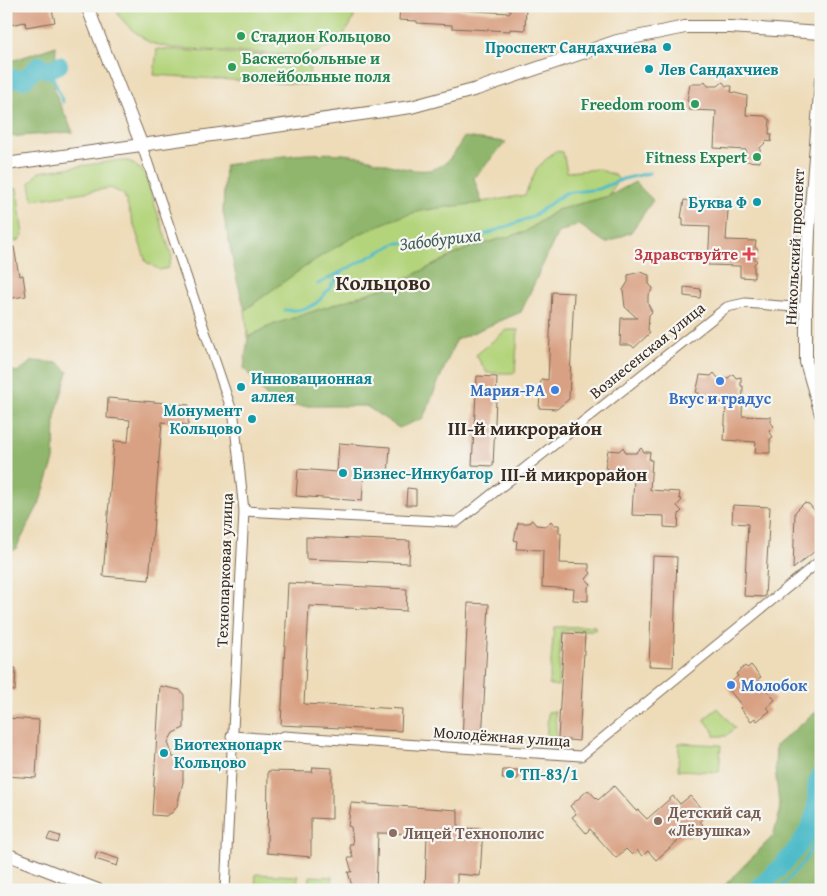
<svg xmlns="http://www.w3.org/2000/svg" width="827" height="896" font-family="'Gentium Book Plus',serif">
  <style>
    .green { fill: #b4d47c; stroke: #787f4d }
    .forest { fill: #8fb66c; stroke: #657045 }
    .lines { fill: none; stroke-linecap: round; stroke-linejoin: round }
    .stream { stroke: #4ebbc8; stroke-width: 3 }
    .river { stroke: #4ebbc8; stroke-width: 18 }
    .building { fill: #d9a183 }
    .street-casing { stroke: #7a6854; stroke-width: 11 }
    .secondary-casing { stroke: #7a6854; stroke-width: 14 }
    .street { stroke: #fff; stroke-width: 9 }
    .secondary { stroke: #fff; stroke-width: 12 }
    .leisure-dot { fill: #2e9e5b; stroke: #f6f6f2; stroke-width: 2 }
    .culture-dot { fill: #0f9aa8; stroke: #f6f6f2; stroke-width: 2 }
    .health-dot { fill: #e0444e; stroke: #f6f6f2; stroke-width: 2 }
    .shop-dot { fill: #3f7fe0; stroke: #f6f6f2; stroke-width: 2 }
    .education-dot { fill: #8d6e63; stroke: #f6f6f2; stroke-width: 2 }
    .labels { text-anchor: middle; dominant-baseline: central; stroke-width: 4.5; stroke-linejoin: round; paint-order: stroke }
    .leisure-label { font-size: 16px; font-weight: bold; fill: #27864d; stroke: #f6f6f2; text-anchor: start }
    .culture-label { font-size: 16px; font-weight: bold; fill: #0d838f; stroke: #f6f6f2; text-anchor: start }
    .street-label { font-size: 16px; fill: #3b2a1e; stroke: #f6f6f2 }
    .health-label { font-size: 16px; font-weight: bold; fill: #be3a42; stroke: #f6f6f2; text-anchor: end }
    .shop-label { font-size: 16px; font-weight: bold; fill: #366cbe; stroke: #f6f6f2; text-anchor: end }
    .education-label { font-size: 16px; font-weight: bold; fill: #785e54; stroke: #f6f6f2; text-anchor: start }
    .water-label { font-size: 18px; font-style: italic; fill: #425d5a; stroke: #f6f6f2 }
    .neighbourhood-label { font-size: 18px; font-weight: bold; fill: #3b2a1e; stroke: #f6f6f2 }
    .quarter-label { font-size: 19px; font-weight: bold; fill: #3b2a1e; stroke: #f6f6f2 }
    .district-label { font-size: 21px; font-weight: bold; fill: #3b2a1e; stroke: #f6f6f2 }
  </style>
  <rect width="100%" height="100%" fill="#f6f6f2"/>
  <filter id="ink" filterUnits="userSpaceOnUse"><feTurbulence type="fractalNoise" baseFrequency=".02" numOctaves="2"/><feDisplacementMap in="SourceGraphic" scale="10" xChannelSelector="R" yChannelSelector="G"/><feConvolveMatrix kernelMatrix="1 2 1 2 8 2 1 2 1" color-interpolation-filters="sRGB"/></filter>
  <filter id="wash" filterUnits="userSpaceOnUse"><feTurbulence type="fractalNoise" baseFrequency=".0096" numOctaves="4" result="noise"/><feDisplacementMap in="SourceGraphic" scale="20" xChannelSelector="R" yChannelSelector="G"/><feGaussianBlur stdDeviation="1.12" result="paint"/><feColorMatrix in="noise" values="0 0 0 0 0 0 0 0 0 0 0 0 0 0 0 0 0 1.4 0 .05"/><feComposite in="paint" operator="in"/></filter>
  <g filter="url(#wash)">
    <rect width="100%" height="100%" fill="#eedcb9"/>
    <!-- green -->
    <g class="green">
      <path d="M115,6H357C352,33 332,49 307,56L173,48L150,43L131,29L119,16Z"/>
      <path d="M157,49L310,58L309,85L154,75Z"/>
      <path d="M555,151L563,152L567,172L598,169L614,175L621,181L616,183L609,196L557,210L525,232L468,248L393,285L272,325L248,337L245,310C297,272 351,226 416,212C451,205 489,202 525,195L537,168Z"/>
      <path d="M114,161H129L144,172L172,257L168,268L160,270L146,262L124,195L111,188L33,200L30,183L39,172Z"/>
      <path d="M17,188L23,236L18,241L6,242V190Z"/>
      <path d="M506,330H518L515,373H487L476,355Z"/>
      <path d="M595,626V630L561,631L558,686L549,685L554,627Z"/>
      <path d="M718,708L735,728L726,736H714V732L704,719Z"/>
      <path d="M555,711L557,747L546,746L548,712Z"/>
      <path d="M679,743L721,745L719,772L678,770Z"/>
      <path d="M256,874L298,876L297,890H255Z"/>
      <path d="M310,876L332,877V890H309Z"/>
    </g>
    <!-- forest -->
    <g class="forest">
      <path d="M56,46L54,91L73,132L6,137V63Z"/>
      <path d="M464,137L506,142L474,178L482,203C460,206 435,207 413,213C350,231 298,271 245,310L236,276L223,212L225,165C264,159 304,151 343,154C372,156 401,173 429,170C448,167 455,152 464,137Z"/>
      <path d="M635,182L653,200L631,232L606,243L578,224L557,234L521,312L456,340L423,418L399,428L366,406H274L244,368L248,337L272,325L393,285L468,248L525,232L557,210L609,196Z"/>
      <path d="M33,361L59,363L68,372L55,416L54,460L39,504L16,549L6,554V369L17,372Z"/>
      <path d="M821,708V890H720L773,836L780,812L775,768L776,745Z"/>
    </g>
    <g class="lines">
      <!-- stream -->
      <g class="stream">
        <path d="M50,70L63,102"/>
        <path d="M318,284L396,243H438L484,235L532,217L565,193L599,189L623,179L649,173"/>
        <path d="M285,310C319,313 322,295 341,274"/>
        <path d="M778,890L804,862L821,829"/>
      </g>
      <!-- river -->
      <g class="river">
        <path d="M6,77L24,80L39,65L48,70L59,65"/>
        <path d="M756,890C781,867 805,846 815,813C819,800 812,785 821,775"/>
      </g>
    </g>
    <g id="blocks">
      <!-- building -->
      <g class="building">
        <path d="M19,6H51L55,22L26,27L25,22L6,26V9Z"/>
        <path d="M400,6H442V9L510,13V6H526L525,30L510,29V31L452,28V25L417,23V21L399,20Z"/>
        <path d="M705,81L708,86H718L723,82L726,86H732L731,92L747,96L746,115L765,116L770,120L769,134H772L771,142L767,141L760,148V162L746,161V150L714,148L716,111L689,110V102L687,101L690,84H701Z"/>
        <path d="M698,197L702,202L712,203L717,198L720,202H726L725,210H728L726,240L756,241L755,247L758,250L753,256L757,261L754,264V278L740,277V266L708,265L710,227L683,226V218H681L684,200L695,201Z"/>
        <path d="M14,247L19,276L23,275L26,296L6,299V249Z"/>
        <path d="M640,272L649,275V284L653,288L648,296V304L652,312L649,315L648,330L650,333L634,348L631,345H620L621,318H637L625,307L623,290L628,282V275Z"/>
        <path d="M684,287L701,289L700,298L684,296Z"/>
        <path d="M552,292L574,293L569,399L557,409L539,408L541,379L548,380Z"/>
        <path d="M714,373L718,378H728L733,374L736,378L741,377V386H743L742,416L771,417V423L774,426L769,431L773,437L770,439V453H755L756,442L724,440L726,403L698,402L699,393H696L700,375L711,376Z"/>
        <path d="M477,376L497,377L493,466L472,465Z"/>
        <path d="M108,398L189,405L188,425L162,422L149,580L103,576L114,441L128,442L130,420L107,418Z"/>
        <path d="M339,443L390,447L388,476L364,475L362,501L296,496L298,469L337,472Z"/>
        <path d="M623,447L626,453H636L641,448L644,452H650L649,460H652L650,490L680,492L679,498L682,500L677,506L682,511L679,514L678,528L664,527V516L632,515L634,477L607,476V468H605L608,450L619,451Z"/>
        <path d="M407,488L416,489V505H406Z"/>
        <path d="M804,503L809,504L821,518V546L793,569L795,512Z"/>
        <path d="M733,505L770,507L765,597L744,596L748,524L732,523Z"/>
        <path d="M532,520L536,525L546,526L551,521L554,525H559V533H561L560,563L589,564V570L591,573L586,579L591,584L588,587V601L573,600L574,589L542,587L543,550L516,549L517,541L514,540L518,523H529Z"/>
        <path d="M306,537L410,541L409,563L306,559Z"/>
        <path d="M653,556L677,557L673,667L649,666Z"/>
        <path d="M288,583L407,589L406,611L309,606L304,704L402,709L401,731L281,725Z"/>
        <path d="M468,603L489,604L482,742L462,741Z"/>
        <path d="M564,633L585,634L579,741L558,739Z"/>
        <path d="M751,665L761,677L758,679L775,700L767,707L770,711L757,721L755,718L751,721L740,708L742,706L726,686L738,676L736,674L745,666L747,668Z"/>
        <path d="M6,668H16L15,691L6,690Z"/>
        <path d="M160,686L180,690L184,695V728L173,733L168,742L173,757L183,760V782L177,806L173,812L166,816L152,815Z"/>
        <path d="M6,718L39,720L36,778L6,776Z"/>
        <path d="M313,767L332,768V819L311,818V857L267,853L268,771L312,772Z"/>
        <path d="M503,770H518V779H502Z"/>
        <path d="M614,786L636,811L638,810L647,819L673,796L680,804L690,796L707,815L700,821L703,825L688,838L685,835L656,860L648,851L642,856L637,850L632,855L626,849L616,858L590,829L586,833L572,817L576,814L570,806L588,790L598,800Z"/>
        <path d="M351,803L458,810V828L483,829L480,876L457,874V890H425L427,834L378,833L376,890H353L348,872H352L348,858H353L349,844H353L351,827L348,826Z"/>
        <path d="M50,833L60,836L58,843L47,840Z"/>
        <path d="M97,852L119,859L117,866L95,859Z"/>
      </g>
    </g>
  </g>
  <g filter="url(#ink)">
    <use href="#blocks" fill-opacity="0" stroke="#7a6854" stroke-width="1"/>
    <g class="lines">
      <defs>
        <g id="street">
          <path d="M142,146L234,417L244,511L225,890"/>
          <path d="M244,511L457,522L727,307L745,303L806,308"/>
          <path d="M231,736L275,739L284,736L581,756L821,560"/>
        </g>
        <g id="secondary">
          <path d="M87,6L142,146"/>
          <path d="M821,81L809,232L806,308V362L821,414"/>
          <path d="M6,164L411,107L477,89L617,41L685,27H730L821,33"/>
          <path d="M6,854L98,890"/>
        </g>
      </defs>
      <!-- street casing -->
      <use href="#street" class="street-casing"/>
      <!-- secondary casing -->
      <use href="#secondary" class="secondary-casing"/>
      <!-- street -->
      <use href="#street" class="street"/>
      <!-- secondary -->
      <use href="#secondary" class="secondary"/>
    </g>
  </g>
  <!-- markers -->
  <g class="leisure-dot">
    <circle cx="241" cy="36" r="5"/>
    <circle cx="232" cy="67" r="5"/>
    <circle cx="695" cy="104" r="5"/>
    <circle cx="757" cy="157" r="5"/>
  </g>
  <g class="culture-dot">
    <circle cx="667" cy="47" r="5"/>
    <circle cx="649" cy="69" r="5"/>
    <circle cx="757" cy="202" r="5"/>
    <circle cx="241" cy="387" r="5"/>
    <circle cx="252" cy="419" r="5"/>
    <circle cx="343" cy="473" r="5"/>
    <circle cx="164" cy="753" r="5"/>
    <circle cx="510" cy="774" r="5"/>
  </g>
  <path class="health-dot" d="M746.5 246.5h5v5h5v5h-5v5h-5v-5h-5v-5h5z"/>
  <g class="shop-dot">
    <circle cx="720" cy="381" r="5"/>
    <circle cx="555" cy="390" r="5"/>
    <circle cx="731" cy="685" r="5"/>
  </g>
  <g class="education-dot">
    <circle cx="658" cy="821" r="5"/>
    <circle cx="393" cy="833" r="5"/>
  </g>
  <g class="labels">
    <!-- leisure labels -->
    <g class="leisure-label">
      <text x="251" y="36">Стадион Кольцово</text>
      <text x="242" y="58">Баскетобольные и<tspan x="242" dy="18">волейбольные поля</tspan></text>
      <text x="685" y="104" text-anchor="end">Freedom room</text>
      <text x="747" y="157" text-anchor="end">Fitness Expert</text>
    </g>
    <!-- culture labels -->
    <g class="culture-label">
      <text x="657" y="47" text-anchor="end">Проспект Сандахчиева</text>
      <text x="659" y="69">Лев Сандахчиев</text>
      <text x="747" y="202" text-anchor="end">Буква Ф</text>
      <text x="251" y="378">Инновационная<tspan x="251" dy="18">аллея</tspan></text>
      <text x="242" y="410" text-anchor="end">Монумент<tspan x="242" dy="18">Кольцово</tspan></text>
      <text x="353" y="473">Бизнес-Инкубатор</text>
      <text x="174" y="744">Биотехнопарк<tspan x="174" dy="18">Кольцово</tspan></text>
      <text x="520" y="774">ТП-83/1</text>
    </g>
    <!-- street labels -->
    <g class="street-label">
      <text transform="translate(794 247) rotate(-87)">Никольский проспект</text>
      <text transform="translate(647 350) rotate(-39)">Вознесенская улица</text>
      <text transform="translate(224 570) rotate(-88)">Технопарковая улица</text>
      <text transform="translate(502 736) rotate(4)">Молодёжная улица</text>
    </g>
    <!-- health labels -->
    <g class="health-label">
      <text x="738" y="254">Здравствуйте</text>
    </g>
    <!-- shop labels -->
    <g class="shop-label">
      <text x="545" y="390">Мария-РА</text>
      <text x="720" y="398" text-anchor="middle">Вкус и градус</text>
      <text x="741" y="685" text-anchor="start">Молобок</text>
    </g>
    <!-- education labels -->
    <g class="education-label">
      <text x="668" y="812">Детский сад<tspan x="668" dy="18">«Лёвушка»</tspan></text>
      <text x="403" y="833">Лицей Технополис</text>
    </g>
    <!-- water labels -->
    <g class="water-label">
      <text transform="translate(440 239) rotate(-7)">Забобуриха</text>
    </g>
    <!-- neighbourhood labels -->
    <g class="neighbourhood-label">
      <text x="574" y="474">III-й микрорайон</text>
    </g>
    <!-- quarter labels -->
    <g class="quarter-label">
      <text x="525" y="428">III-й микрорайон</text>
    </g>
    <!-- district labels -->
    <g class="district-label">
      <text x="383" y="282">Кольцово</text>
    </g>
  </g>
  <!-- margin -->
  <rect width="827" height="896" fill="none" stroke="#f6f6f2" stroke-width="25"/>
</svg>
